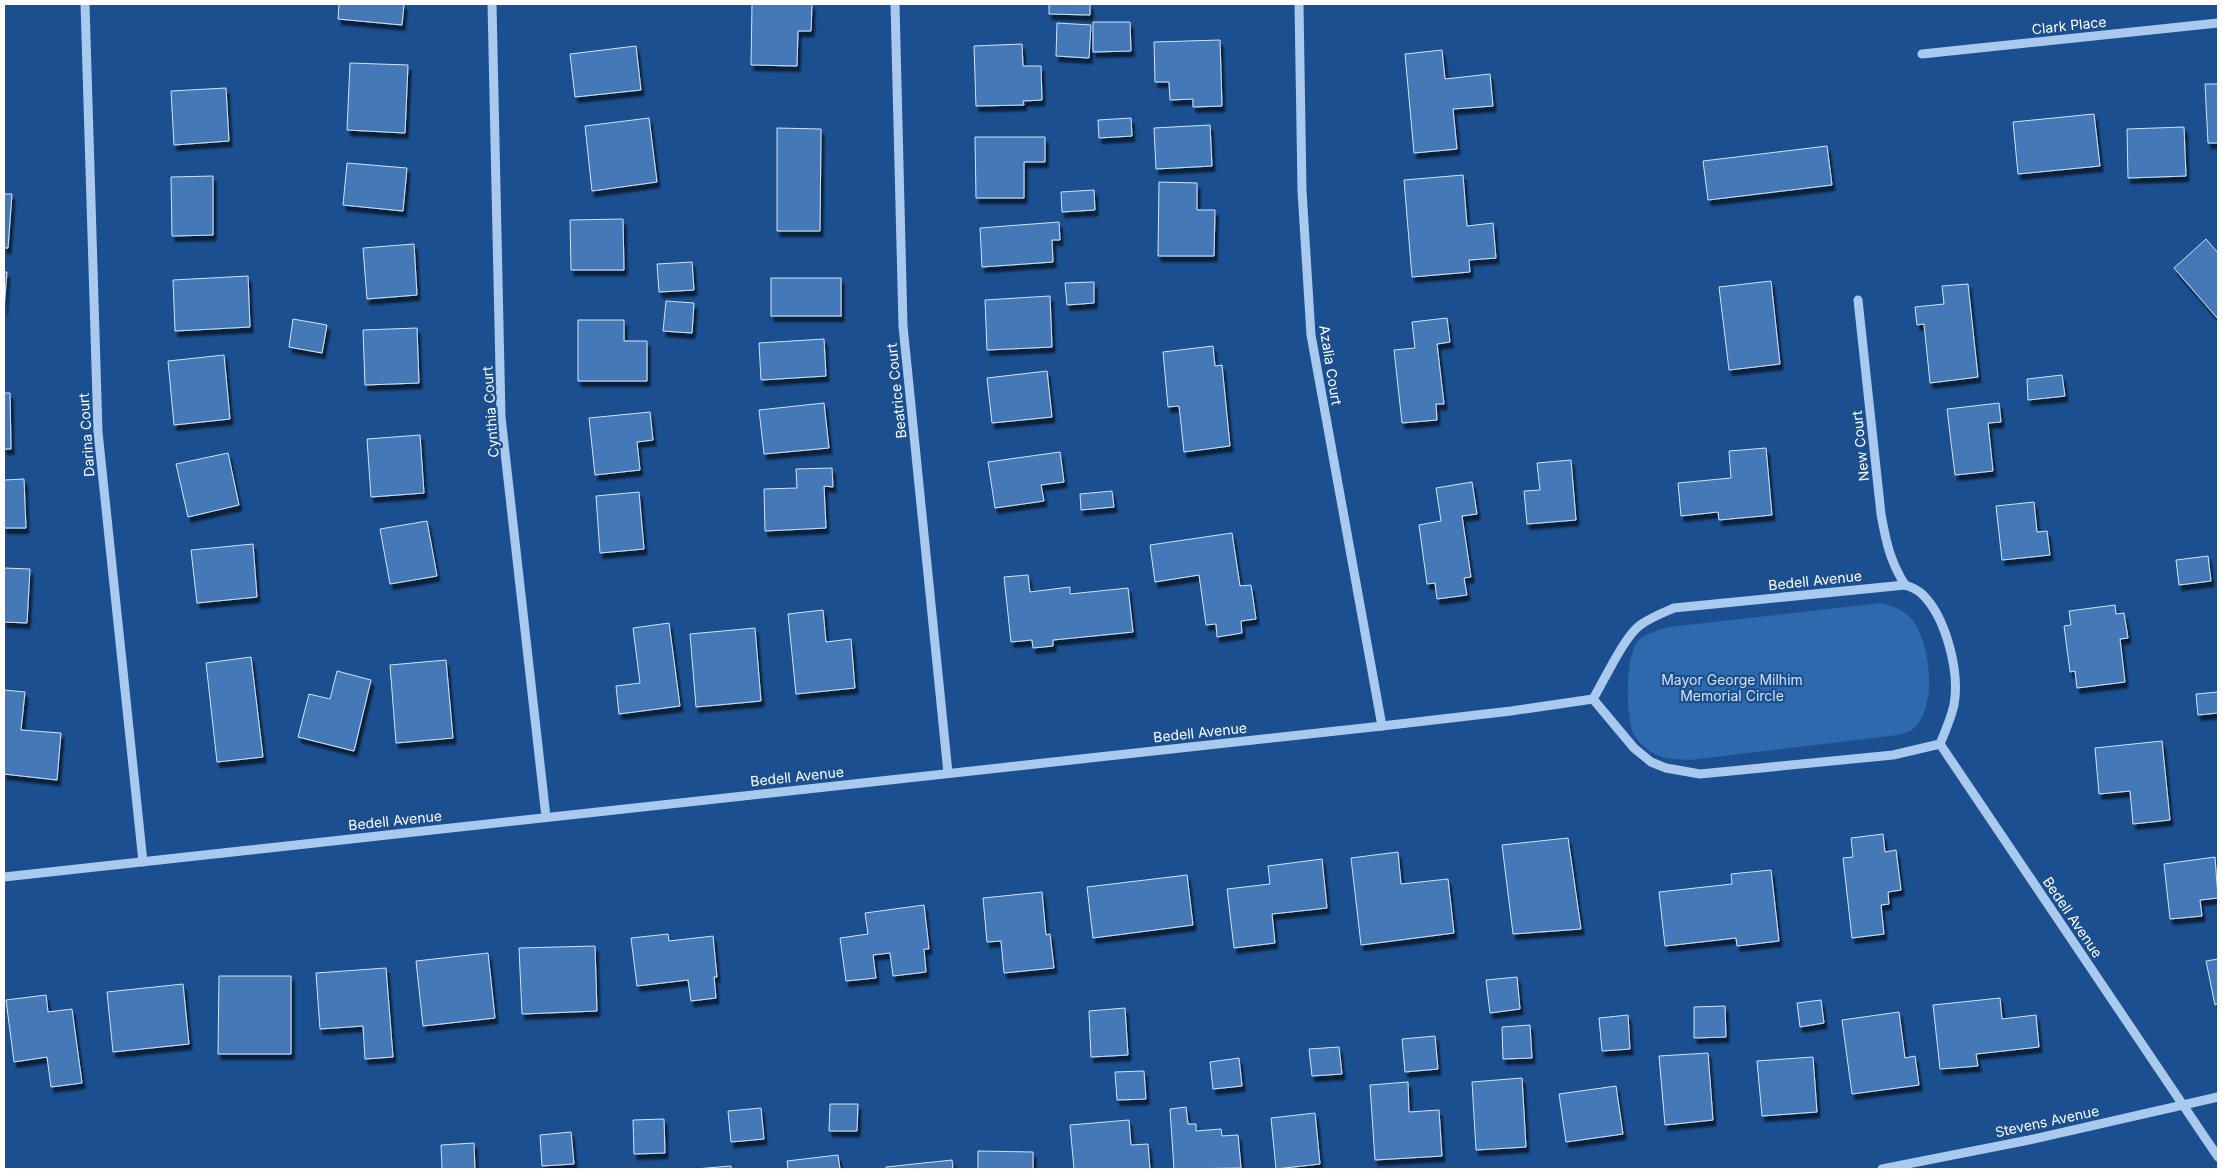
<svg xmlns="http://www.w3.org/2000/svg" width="2222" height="1173" font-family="Inter,sans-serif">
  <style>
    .green { fill: #2e69ad }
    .building { fill: #4478b7; stroke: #cfe3fa; filter: url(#shadow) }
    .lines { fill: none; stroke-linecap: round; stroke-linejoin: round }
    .minor { stroke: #a9c9ee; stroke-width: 9 }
    .labels { text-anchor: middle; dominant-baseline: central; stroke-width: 4.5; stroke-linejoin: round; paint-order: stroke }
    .street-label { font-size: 14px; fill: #fff; stroke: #1b4f8f }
    .park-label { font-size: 14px; fill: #cfe3fa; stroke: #1b4f8f }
  </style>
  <defs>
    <filter id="shadow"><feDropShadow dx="3" dy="5.5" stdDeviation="1" flood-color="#0009"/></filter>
  </defs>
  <rect width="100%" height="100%" fill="#1b4f8f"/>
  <!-- green -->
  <path class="green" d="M1881,603C1892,606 1900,608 1909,616C1931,639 1939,706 1913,729C1909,732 1903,733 1898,735L1690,760C1675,759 1657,759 1646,748C1641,744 1636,739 1633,733C1626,715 1624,653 1640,639C1648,633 1659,630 1669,627Z"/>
  <!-- building -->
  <g class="building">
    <path d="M339,4H404L402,25L338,19Z"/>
    <path d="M752,4H812L811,31H798L797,66L751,65Z"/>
    <path d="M1049,4H1090V15L1049,14Z"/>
    <path d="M1093,22H1130L1131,51L1093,52Z"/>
    <path d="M1057,23L1091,25L1089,58L1056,56Z"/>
    <path d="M1220,40L1222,106L1193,107V99L1170,100L1169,82H1155L1154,42Z"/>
    <path d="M1022,44L1023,66H1041L1042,100L1023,101L1024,105L976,106L974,46Z"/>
    <path d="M636,46L641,90L575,97L570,54Z"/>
    <path d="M1442,50L1445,79L1490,74L1493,106L1453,109L1457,149L1414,153L1405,54Z"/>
    <path d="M350,63L408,65L405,133L347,130Z"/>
    <path d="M2205,84H2218V143H2208Z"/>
    <path d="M226,88L229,141L174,145L171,91Z"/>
    <path d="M2094,114L2100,166L2018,174L2013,122Z"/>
    <path d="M649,118L657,182L592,191L585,126Z"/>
    <path d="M1131,118L1132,136L1099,138L1098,120Z"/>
    <path d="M1210,125L1212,166L1156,169L1154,128Z"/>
    <path d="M2184,127L2186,176L2128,178L2127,129Z"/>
    <path d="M777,128L821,129L820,231H777Z"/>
    <path d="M975,137H1045V162H1024V198H976Z"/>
    <path d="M1827,146L1832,185L1708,200L1703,161Z"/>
    <path d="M347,163L407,168L403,211L343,205Z"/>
    <path d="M1463,175L1467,226L1493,223L1496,258L1469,260L1470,272L1412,277L1404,180Z"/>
    <path d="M213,176V235L172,236L171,177Z"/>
    <path d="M1159,182L1197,183V210H1215L1214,256H1158Z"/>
    <path d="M1094,190L1095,210L1062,212L1061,192Z"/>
    <path d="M4,194H12L8,248H4Z"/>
    <path d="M623,219L624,270H571L570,220Z"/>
    <path d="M1059,222L1060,240H1052L1053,262L982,267L980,228Z"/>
    <path d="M2206,239L2218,253V319L2174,268Z"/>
    <path d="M414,244L417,295L367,299L363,248Z"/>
    <path d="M692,262L694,290L659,292L657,264Z"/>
    <path d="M4,272H7L4,309Z"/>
    <path d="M248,276L250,327L175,331L173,280Z"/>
    <rect x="771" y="278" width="70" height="38"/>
    <path d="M1771,281L1780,364L1729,370L1719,287Z"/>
    <path d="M1094,282V303L1067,305L1065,283Z"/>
    <path d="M1968,284L1978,377L1930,383L1924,324L1917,325L1915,307L1944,304L1942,286Z"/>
    <path d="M1050,296L1052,347L987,350L985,300Z"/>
    <path d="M666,301L694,303L692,333L663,331Z"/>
    <path d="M1447,318L1450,342L1437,344L1444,404H1436L1437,420L1402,423L1394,350L1415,348L1412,322Z"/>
    <path d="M293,319L327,325L322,353L289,347Z"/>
    <path d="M578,320H624V341H647V381H578Z"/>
    <path d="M417,328L419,383L365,385L363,330Z"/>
    <path d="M824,339L826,376L761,380L759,343Z"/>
    <path d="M1213,346L1215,366L1222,365L1230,446L1184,452L1179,406L1168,407L1163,352Z"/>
    <path d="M224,355L230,419L174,425L168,361Z"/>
    <path d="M1047,371L1052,417L992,423L987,378Z"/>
    <path d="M2062,375L2065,396L2028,400L2027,379Z"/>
    <path d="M4,393H10L11,449H4Z"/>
    <path d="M824,403L829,448L764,454L759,410Z"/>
    <path d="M1999,403L2001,422L1988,423L1993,471L1955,475L1947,409Z"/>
    <path d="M650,412L653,440L637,442L640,470L595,475L589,418Z"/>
    <path d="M420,435L424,493L371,497L367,439Z"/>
    <path d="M1766,448L1772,515L1719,520L1718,512L1681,516L1678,483L1731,478L1729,451Z"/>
    <path d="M1060,452L1064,482L1041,485L1044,501L995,508L988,462Z"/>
    <path d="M228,453L239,505L188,517L176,464Z"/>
    <path d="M1571,460L1576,520L1527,524L1524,491L1540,490L1537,463Z"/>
    <path d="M832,468L833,487L824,486L826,528L765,531L764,489L797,488L796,469Z"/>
    <path d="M24,479L26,528H4V480Z"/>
    <path d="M1472,482L1477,514L1462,516L1471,577L1464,578L1467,595L1437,599L1435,583L1427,584L1419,525L1441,521L1436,488Z"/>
    <path d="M1112,491L1114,507L1081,510L1080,494Z"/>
    <path d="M639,492L644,549L600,553L596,496Z"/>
    <path d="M2034,502L2037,532L2047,531L2050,555L2002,560L1996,506Z"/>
    <path d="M427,521L437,576L390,584L380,529Z"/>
    <path d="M1232,533L1240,586L1251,585L1256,619L1241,621L1242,633L1217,637L1216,624L1206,625L1199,575L1155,582L1150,545Z"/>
    <path d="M253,544L257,597L197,603L191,550Z"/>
    <path d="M2208,556L2211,581L2179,585L2176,560Z"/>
    <path d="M4,568L30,569L27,623L4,622Z"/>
    <path d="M1028,575L1030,592L1070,587V594L1128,588L1133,632L1053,640V646L1033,648L1032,640L1011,642L1004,577Z"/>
    <path d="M2115,605L2116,614L2124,613L2128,638L2120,639L2125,682L2077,688L2075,671L2070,672L2064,626L2071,625L2069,611Z"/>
    <path d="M823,610L826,642L851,639L855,688L796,694L788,614Z"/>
    <path d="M669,623L680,706L619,714L616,686L640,683L633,628Z"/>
    <path d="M755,628L761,701L696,707L690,634Z"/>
    <path d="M251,657L263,757L217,762L206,663Z"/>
    <path d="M446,660L453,738L396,743L390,665Z"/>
    <path d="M337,671L371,680L354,751L298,737L309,694L330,699Z"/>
    <path d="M4,690L25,692L21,730L61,733L57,780L4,774Z"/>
    <path d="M2218,692V713L2198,715L2196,694Z"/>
    <path d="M2162,741L2170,820L2133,824L2130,791L2099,794L2095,748Z"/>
    <path d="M1883,834L1885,852L1896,850L1901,890L1888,892L1889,904L1881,905L1884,934L1852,938L1843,858L1853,857L1851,838Z"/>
    <path d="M1568,838L1581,929L1513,934L1502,845Z"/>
    <path d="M1398,852L1401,884L1448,879L1454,933L1361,945L1351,858Z"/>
    <path d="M2215,857L2218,898L2200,900L2202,916L2170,919L2164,864Z"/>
    <path d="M1322,859L1327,908L1272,914L1275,943L1234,948L1227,889L1270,884L1268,866Z"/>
    <path d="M1771,870L1779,941L1737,946L1736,938L1665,946L1659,892L1732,884L1731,874Z"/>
    <path d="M1187,875L1193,925L1093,938L1087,887Z"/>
    <path d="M1042,892L1046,935L1050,934L1054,968L1004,973L1001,941L987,942L983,898Z"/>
    <path d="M924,905L929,949H924L926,972L893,976L890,953L873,955L876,978L846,981L840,938L868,934L865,913Z"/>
    <path d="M668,934L669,941L713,936L717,977H714L716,998L691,1001L688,980L637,986L631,938Z"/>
    <path d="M595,946L597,1011L522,1014L519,948Z"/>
    <path d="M488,953L495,1018L423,1026L416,961Z"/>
    <path d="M2218,959V1004L2215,1005L2206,961Z"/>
    <path d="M386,968L393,1057L365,1059L363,1026L320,1029L316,973Z"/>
    <path d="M219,976H291V1054H218Z"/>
    <path d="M1517,977L1520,1009L1490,1013L1486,980Z"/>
    <path d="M183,984L189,1044L113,1052L107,992Z"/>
    <path d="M46,995L48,1012L72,1009L82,1083L51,1087L47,1057L14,1062L6,1000Z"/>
    <path d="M2000,998L2002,1019L2036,1015L2039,1047L1976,1054L1978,1066L1940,1069L1933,1005Z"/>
    <path d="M1821,1000L1824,1023L1800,1027L1797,1003Z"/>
    <path d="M1725,1006L1726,1037L1694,1038V1007Z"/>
    <path d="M1125,1008L1128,1055L1091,1057L1089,1011Z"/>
    <path d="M1899,1012L1905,1058L1915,1056L1919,1085L1852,1094L1842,1020Z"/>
    <path d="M1628,1015L1630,1049L1602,1051L1599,1018Z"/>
    <path d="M1530,1025L1532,1058L1503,1059L1502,1027Z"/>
    <path d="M1435,1036L1438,1069L1405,1072L1402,1039Z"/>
    <path d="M1339,1047L1342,1074L1312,1076L1309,1049Z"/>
    <path d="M1708,1053L1713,1120L1665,1125L1659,1056Z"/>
    <path d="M1813,1057L1817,1112L1762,1116L1757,1061Z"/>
    <path d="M1239,1058L1242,1086L1213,1089L1210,1062Z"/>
    <path d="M1144,1071L1146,1099L1117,1100L1115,1072Z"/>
    <path d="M1522,1078L1526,1147L1476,1150L1472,1082Z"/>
    <path d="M1408,1082L1409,1112L1439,1110L1442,1156L1375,1160L1370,1085Z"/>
    <path d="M1616,1086L1623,1134L1566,1142L1559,1094Z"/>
    <path d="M830,1104H858L857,1131H829Z"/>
    <path d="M1186,1107L1188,1124H1196V1131L1221,1129L1222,1136L1238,1135L1241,1168L1174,1169L1170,1109Z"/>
    <path d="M761,1108L764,1139L731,1142L728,1111Z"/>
    <path d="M1315,1113L1320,1164L1276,1169L1271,1118Z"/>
    <path d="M664,1119L665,1153L634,1154L633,1120Z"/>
    <path d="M1129,1120L1131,1145L1148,1144L1150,1169H1074L1070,1125Z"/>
    <path d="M571,1132L574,1164L542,1166L540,1135Z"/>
    <path d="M474,1143L475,1169H442L441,1145Z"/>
    <path d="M978,1151L1033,1152V1169H978Z"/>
    <path d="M838,1155L840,1169H788L787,1161Z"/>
    <path d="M952,1160L953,1169H886V1167Z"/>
    <path d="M731,1166V1169H695Z"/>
  </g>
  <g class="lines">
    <!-- minor -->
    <g class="minor">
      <path d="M85,4L98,432L143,862"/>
      <path d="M492,4L501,417L546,817"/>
      <path d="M895,4L903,326L948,773"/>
      <path d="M1299,4L1302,191L1311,335L1382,726"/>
      <path d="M1922,54L2218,23"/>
      <path d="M1858,300L1881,514C1886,542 1890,561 1905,585"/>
      <path d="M1905,585C1911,587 1918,590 1922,594C1946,617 1960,672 1954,705C1951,718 1945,732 1940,744L1893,755L1700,774L1666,768L1651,762L1634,748L1593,699C1604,681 1623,639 1639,626C1649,618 1662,613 1674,608Z"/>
      <path d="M1940,744L2218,1157"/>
      <path d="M4,877L1382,726L1511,711L1593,699"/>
      <path d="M1882,1169L2029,1140L2218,1097"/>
    </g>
  </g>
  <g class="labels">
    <!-- street labels -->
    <g class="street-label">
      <text transform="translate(2069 25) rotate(-6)">Clark Place</text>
      <text transform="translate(1331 365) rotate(81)">Azalia Court</text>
      <text transform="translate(896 391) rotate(-96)">Beatrice Court</text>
      <text transform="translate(490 412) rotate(-94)">Cynthia Court</text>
      <text transform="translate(86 435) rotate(-94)">Darina Court</text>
      <text transform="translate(1860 446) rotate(-96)">New Court</text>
      <text transform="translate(1815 580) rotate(-6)">Bedell Avenue</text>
      <text transform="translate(1200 732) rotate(-6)">Bedell Avenue</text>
      <text transform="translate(797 776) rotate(-6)">Bedell Avenue</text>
      <text transform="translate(395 820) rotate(-6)">Bedell Avenue</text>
      <text transform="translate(2073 917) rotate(56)">Bedell Avenue</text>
      <text transform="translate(2047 1121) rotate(-12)">Stevens Avenue</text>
    </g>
    <!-- park labels -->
    <g class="park-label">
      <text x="1732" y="679">Mayor George Milhim<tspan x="1732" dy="16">Memorial Circle</tspan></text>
    </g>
  </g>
  <!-- border -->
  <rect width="2222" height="1173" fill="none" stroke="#ffffff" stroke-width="10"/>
</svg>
